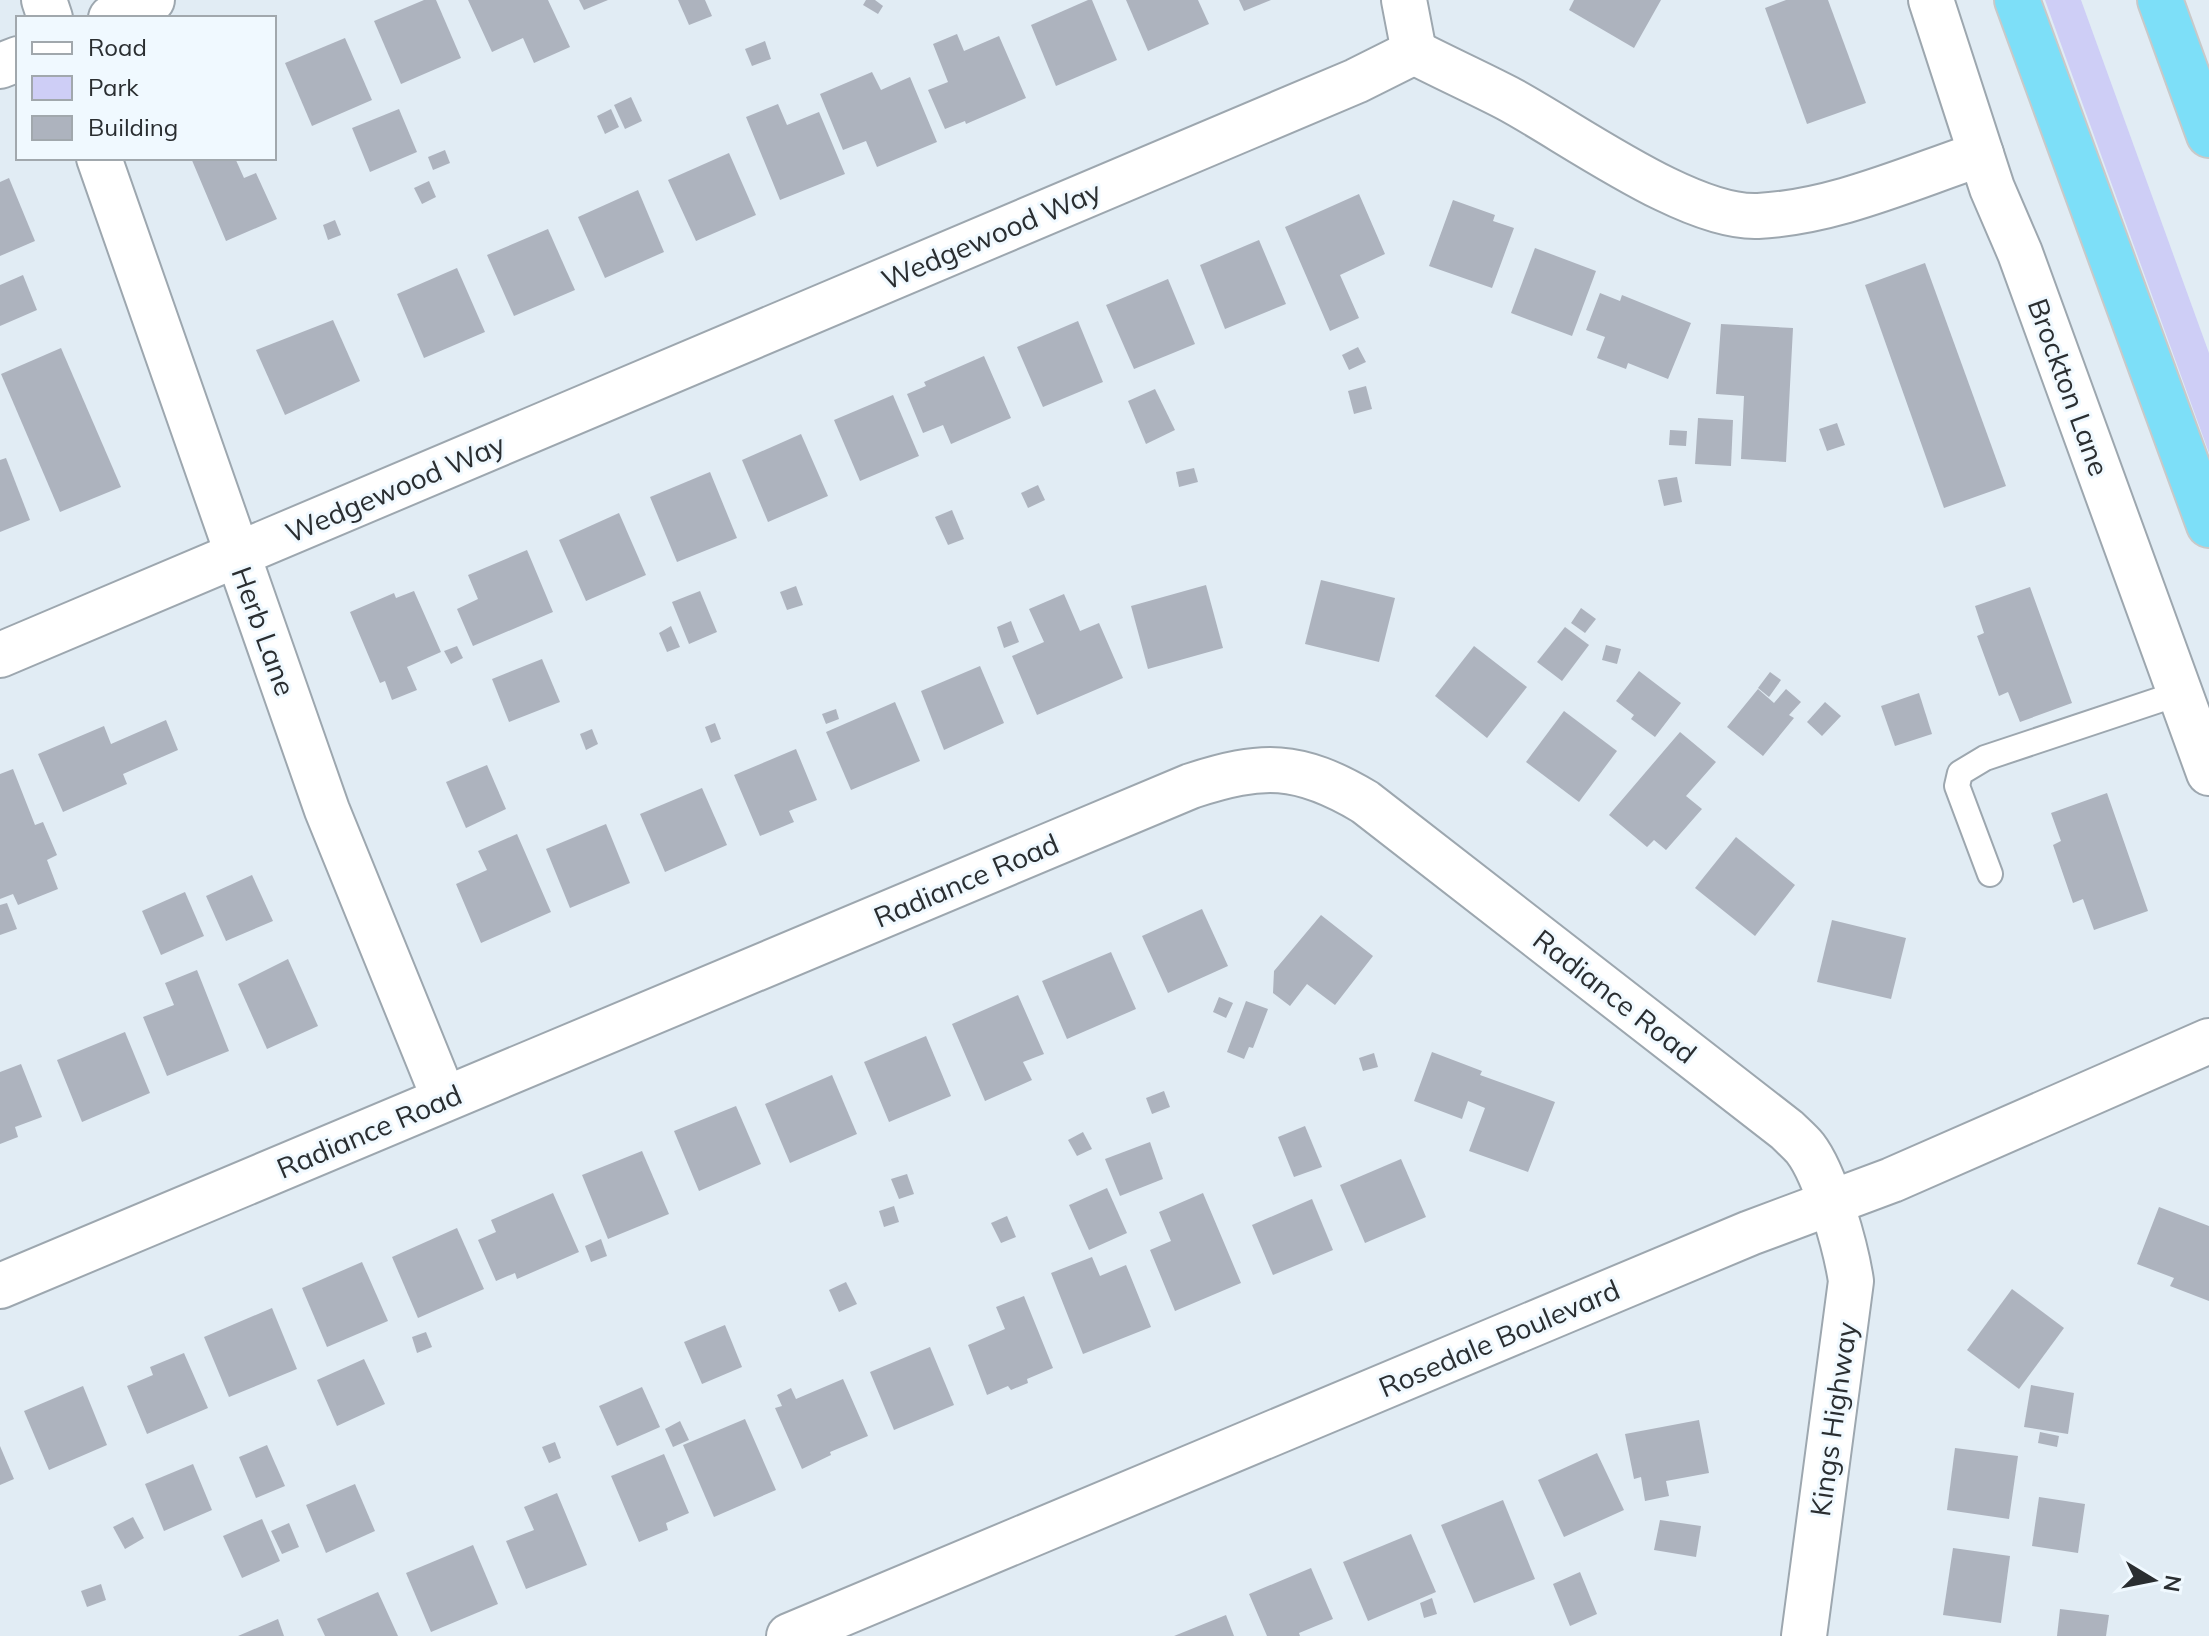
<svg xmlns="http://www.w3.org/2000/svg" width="2209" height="1636" font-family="Mulish,sans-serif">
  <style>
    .green { fill: #cecef6 }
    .building { fill: #adb3be }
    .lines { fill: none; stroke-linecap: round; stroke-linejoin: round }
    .lane-casing { stroke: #9da7af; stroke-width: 28 }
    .street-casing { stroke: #9da7af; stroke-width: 48 }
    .highway-casing { stroke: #c8c9c9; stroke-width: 48 }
    .lane { stroke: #fff; stroke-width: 24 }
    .street { stroke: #fff; stroke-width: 44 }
    .highway { stroke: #7ddff8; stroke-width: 44 }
    .labels { text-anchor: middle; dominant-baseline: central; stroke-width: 6; stroke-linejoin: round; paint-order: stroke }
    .street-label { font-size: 28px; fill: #2a2e31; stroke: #f0f9ff }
  </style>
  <rect width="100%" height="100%" fill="#e1ecf4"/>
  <!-- green -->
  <path class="green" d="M2045,0H2081L2209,353V453Z"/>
  <!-- building -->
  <g class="building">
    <path d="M424,0H436L461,58L401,84L374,21Z"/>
    <path d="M468,0H548L570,47L534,63L523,38L492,52Z"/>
    <path d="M579,0H608L584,10Z"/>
    <path d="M678,0H705L712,16L689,25Z"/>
    <path d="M866,0H875L883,6L878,14L863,5Z"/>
    <path d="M1088,0H1092L1117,60L1056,86L1031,25Z"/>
    <path d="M1126,0H1198L1209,24L1148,51Z"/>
    <path d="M1239,0H1271L1244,11Z"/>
    <path d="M1574,0H1661L1634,48L1569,10Z"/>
    <path d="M1786,0H1828L1866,103L1807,124L1765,8Z"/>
    <path d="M957,34L964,51L999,36L1026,98L966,124L965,121L945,129L928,90L948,82L933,44Z"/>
    <path d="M345,38L372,100L312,126L285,63Z"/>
    <path d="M765,41L771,59L752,66L745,49Z"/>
    <path d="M872,72L881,90L910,77L937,142L877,167L866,141L843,150L820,94Z"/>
    <path d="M631,97L642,121L625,129L614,105Z"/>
    <path d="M778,104L787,125L819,112L845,174L780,200L746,117Z"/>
    <path d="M399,109L417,152L370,172L352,128Z"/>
    <path d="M611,109L619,127L605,134L597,116Z"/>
    <path d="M445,150L450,163L433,170L428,157Z"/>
    <path d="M729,153L756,215L696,241L668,180Z"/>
    <path d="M191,158H235L244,178L256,173L277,219L226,241Z"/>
    <path d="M9,178L35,241L0,256V182Z"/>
    <path d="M429,181L436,197L422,204L414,188Z"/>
    <path d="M638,190L664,252L605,278L578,217Z"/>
    <path d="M1359,194L1385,254L1340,275L1359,318L1330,331L1285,227Z"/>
    <path d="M1453,200L1495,215L1493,221L1514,228L1492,288L1429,266Z"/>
    <path d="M335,220L341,235L328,240L323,225Z"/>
    <path d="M548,229L575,290L514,316L487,255Z"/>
    <path d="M1259,240L1286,304L1225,329L1200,265Z"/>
    <path d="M1535,248L1596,271L1572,336L1511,313Z"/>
    <path d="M1925,263L2006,486L1944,508L1865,285Z"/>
    <path d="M457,268L485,332L424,358L397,294Z"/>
    <path d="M23,275L37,310L0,326V285Z"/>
    <path d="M1168,279L1195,344L1134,369L1106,305Z"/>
    <path d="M1600,293L1620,301L1622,295L1691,323L1668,379L1628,363L1626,369L1597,358L1605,337L1586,330Z"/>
    <path d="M333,320L360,381L285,415L256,350Z"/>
    <path d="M1078,321L1103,382L1043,407L1017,347Z"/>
    <path d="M1721,324L1793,328L1786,462L1741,459L1744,396L1716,394Z"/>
    <path d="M1358,347L1366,362L1349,370L1342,355Z"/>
    <path d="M61,348L121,487L60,512L1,374Z"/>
    <path d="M984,356L1011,418L951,444L943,425L923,433L907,394L926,386L924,382Z"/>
    <path d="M1366,386L1372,409L1354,414L1348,391Z"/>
    <path d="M1155,389L1175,430L1146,444L1128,401Z"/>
    <path d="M893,395L919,456L860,481L834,420Z"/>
    <path d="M1698,418L1733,420L1731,466L1695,464Z"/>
    <path d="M1837,423L1845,445L1827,451L1819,429Z"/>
    <path d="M1670,430L1687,431L1686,446L1669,445Z"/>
    <path d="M801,434L828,496L768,522L742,460Z"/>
    <path d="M6,458L30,520L0,532V460Z"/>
    <path d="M1194,468L1198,482L1179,487L1176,472Z"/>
    <path d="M710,472L737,538L677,562L650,497Z"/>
    <path d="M1677,477L1682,502L1664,506L1658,480Z"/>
    <path d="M1038,485L1045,500L1028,508L1021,493Z"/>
    <path d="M952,510L964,539L948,545L935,517Z"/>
    <path d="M619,513L646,575L586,601L559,540Z"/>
    <path d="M527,550L553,612L473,646L457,609L478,599L468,575Z"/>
    <path d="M1321,580L1395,598L1379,662L1305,644Z"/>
    <path d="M1206,585L1223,648L1148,669L1131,606Z"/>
    <path d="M796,586L803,605L787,610L780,592Z"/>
    <path d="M2030,587L2072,703L2020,722L2008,692L1999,696L1977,636L1984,633L1975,606Z"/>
    <path d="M414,591L441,652L407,667L417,690L392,700L385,681L380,683L350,612L394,593L396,598Z"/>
    <path d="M700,591L717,632L689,644L672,602Z"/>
    <path d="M1064,594L1080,631L1099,623L1123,678L1037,715L1012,656L1044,642L1029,609Z"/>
    <path d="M1581,608L1596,619L1585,633L1571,623Z"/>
    <path d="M1011,621L1019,642L1004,648L997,627Z"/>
    <path d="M671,626L680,647L667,652L659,633Z"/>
    <path d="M1565,627L1589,645L1562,681L1537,662Z"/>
    <path d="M1606,645L1621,649L1617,664L1602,660Z"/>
    <path d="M457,646L463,658L451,664L444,651Z"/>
    <path d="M1474,646L1527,687L1487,738L1435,696Z"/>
    <path d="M542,659L560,702L509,722L492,679Z"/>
    <path d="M980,666L1004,723L944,750L921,691Z"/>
    <path d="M1639,671L1681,703L1655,737L1631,719L1634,715L1616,701Z"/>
    <path d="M1770,672L1781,680L1769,697L1758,688Z"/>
    <path d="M1758,689L1774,703L1786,689L1801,702L1789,715L1794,718L1763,756L1727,727Z"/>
    <path d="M1919,693L1932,734L1895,746L1881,706Z"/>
    <path d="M895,702L920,761L851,790L826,732Z"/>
    <path d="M1825,702L1841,716L1822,736L1807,722Z"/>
    <path d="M836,709L839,719L826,724L822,714Z"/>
    <path d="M1564,711L1617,751L1579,802L1526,762Z"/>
    <path d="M166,720L178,750L123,774L127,784L63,812L38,754L104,726L111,744Z"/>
    <path d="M715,723L721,739L711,743L705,727Z"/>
    <path d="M592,729L598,744L586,750L580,734Z"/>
    <path d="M1680,732L1716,762L1686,796L1702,809L1666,850L1654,840L1647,847L1609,815Z"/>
    <path d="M796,749L817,800L789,811L794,822L760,836L734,775Z"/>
    <path d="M487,765L506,809L466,828L446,782Z"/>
    <path d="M13,769L35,825L43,822L57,855L47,860L58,889L18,905L13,894L0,899V774Z"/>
    <path d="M702,788L727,845L665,872L640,814Z"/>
    <path d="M2107,793L2148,911L2094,930L2083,899L2073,903L2053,845L2061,841L2051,813Z"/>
    <path d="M606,824L630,883L570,908L546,849Z"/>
    <path d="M517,834L551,912L481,943L456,884L487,870L478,851Z"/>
    <path d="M1736,837L1795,885L1755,936L1695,888Z"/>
    <path d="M252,875L273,921L226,941L206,896Z"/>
    <path d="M185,892L204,936L161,955L142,911Z"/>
    <path d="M7,903L17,929L0,935V905Z"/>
    <path d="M1202,909L1228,966L1168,993L1142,936Z"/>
    <path d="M1321,915L1373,956L1335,1005L1307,984L1290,1006L1273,993L1274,971Z"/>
    <path d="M1832,920L1906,938L1891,999L1817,982Z"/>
    <path d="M1111,952L1136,1009L1067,1039L1042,981Z"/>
    <path d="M288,959L318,1026L267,1049L238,984Z"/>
    <path d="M197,970L229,1051L167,1076L143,1017L174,1005L165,983Z"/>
    <path d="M1018,995L1044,1054L1023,1062L1032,1080L985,1101L952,1024Z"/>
    <path d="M1219,997L1233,1003L1226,1018L1213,1012Z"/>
    <path d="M1246,1001L1268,1009L1253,1048L1249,1047L1244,1059L1227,1052Z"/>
    <path d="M125,1032L150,1093L82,1122L57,1060Z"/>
    <path d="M926,1036L951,1096L889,1122L864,1062Z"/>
    <path d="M1432,1052L1482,1071L1480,1075L1555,1102L1528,1172L1469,1151L1485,1108L1468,1101L1462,1119L1414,1101Z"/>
    <path d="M1374,1053L1378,1067L1363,1071L1359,1058Z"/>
    <path d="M21,1064L42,1117L15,1127L18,1137L0,1144V1072Z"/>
    <path d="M832,1075L857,1134L790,1163L765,1104Z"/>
    <path d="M1164,1091L1170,1107L1152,1114L1146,1098Z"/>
    <path d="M736,1106L761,1164L699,1191L674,1131Z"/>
    <path d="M1305,1126L1322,1167L1294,1177L1278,1137Z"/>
    <path d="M1083,1132L1092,1149L1077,1156L1068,1140Z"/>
    <path d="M1150,1142L1163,1179L1120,1196L1105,1159Z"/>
    <path d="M642,1151L669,1214L608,1239L582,1175Z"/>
    <path d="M1401,1159L1426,1217L1365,1243L1340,1185Z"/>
    <path d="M907,1174L914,1194L899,1199L891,1179Z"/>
    <path d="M1107,1188L1127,1233L1089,1250L1069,1205Z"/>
    <path d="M553,1193L579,1252L517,1279L515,1273L496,1281L478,1240L496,1232L491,1220Z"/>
    <path d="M1203,1193L1241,1283L1175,1311L1150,1250L1171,1241L1159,1212Z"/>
    <path d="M1312,1199L1333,1250L1273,1275L1252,1225Z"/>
    <path d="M894,1206L899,1222L884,1227L879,1211Z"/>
    <path d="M2159,1207L2209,1226V1301L2170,1286L2174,1278L2137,1264Z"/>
    <path d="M1007,1216L1016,1237L1001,1243L991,1223Z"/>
    <path d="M457,1228L484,1289L418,1318L392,1257Z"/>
    <path d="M601,1239L607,1256L591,1262L585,1246Z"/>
    <path d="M1092,1257L1100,1276L1126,1265L1151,1327L1083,1354L1051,1273Z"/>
    <path d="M362,1262L388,1321L327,1347L302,1288Z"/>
    <path d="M846,1282L857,1304L839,1312L829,1290Z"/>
    <path d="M2012,1289L2064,1328L2019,1389L1967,1350Z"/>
    <path d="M1024,1296L1053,1368L1027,1379L1028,1383L1011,1390L1008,1386L987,1395L968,1345L1005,1329L996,1307Z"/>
    <path d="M272,1308L297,1369L229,1397L204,1337Z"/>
    <path d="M725,1325L742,1367L702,1384L684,1342Z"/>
    <path d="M426,1332L432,1347L417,1353L412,1337Z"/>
    <path d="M930,1347L954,1405L894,1430L870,1372Z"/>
    <path d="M184,1353L208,1408L147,1434L127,1386L153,1375L150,1367Z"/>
    <path d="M364,1359L385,1404L337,1426L317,1380Z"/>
    <path d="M843,1379L868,1436L830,1452L831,1455L802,1469L775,1408L782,1406L777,1395L791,1388L796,1399Z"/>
    <path d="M2031,1385L2074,1393L2068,1434L2024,1427Z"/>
    <path d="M83,1386L107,1445L49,1470L24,1411Z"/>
    <path d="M642,1387L660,1427L617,1446L599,1406Z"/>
    <path d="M745,1419L776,1490L714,1517L683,1445Z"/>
    <path d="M1699,1420L1709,1473L1666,1481L1669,1496L1645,1501L1641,1477L1634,1479L1625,1434Z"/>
    <path d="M680,1421L689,1440L673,1447L665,1429Z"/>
    <path d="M2040,1432L2059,1436L2057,1447L2038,1443Z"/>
    <path d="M555,1442L561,1458L549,1463L542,1447Z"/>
    <path d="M267,1445L285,1486L256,1498L239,1457Z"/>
    <path d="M0,1446L14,1479L0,1485Z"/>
    <path d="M1955,1448L2018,1456L2009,1519L1947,1510Z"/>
    <path d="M1597,1453L1624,1510L1564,1537L1538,1480Z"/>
    <path d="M664,1454L689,1513L666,1523L668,1530L639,1542L611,1476Z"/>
    <path d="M193,1464L212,1510L164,1531L145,1484Z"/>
    <path d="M355,1484L375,1531L326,1553L306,1505Z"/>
    <path d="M557,1493L587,1565L526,1589L506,1541L534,1530L524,1507Z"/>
    <path d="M2039,1497L2085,1504L2078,1553L2032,1546Z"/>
    <path d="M1503,1500L1535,1579L1474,1603L1441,1525Z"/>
    <path d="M133,1517L144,1538L125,1549L113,1527Z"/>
    <path d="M262,1519L280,1561L242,1578L223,1536Z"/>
    <path d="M1660,1520L1701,1526L1696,1557L1654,1550Z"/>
    <path d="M289,1523L299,1547L282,1554L271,1531Z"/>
    <path d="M1411,1534L1436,1592L1368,1621L1343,1562Z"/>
    <path d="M473,1545L498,1604L431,1632L406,1573Z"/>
    <path d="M1953,1548L2010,1556L2001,1623L1943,1615Z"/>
    <path d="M1311,1568L1333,1619L1299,1633L1300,1636H1267L1249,1594Z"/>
    <path d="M1580,1572L1597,1614L1570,1626L1553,1584Z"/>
    <path d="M101,1584L106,1600L87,1607L81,1591Z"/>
    <path d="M378,1592L398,1636H325L317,1619Z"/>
    <path d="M1432,1598L1437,1614L1424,1618L1420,1603Z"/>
    <path d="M2060,1609L2109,1615L2106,1636H2057Z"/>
    <path d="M1226,1615L1234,1636H1174Z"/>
    <path d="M278,1619L284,1636H238Z"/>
  </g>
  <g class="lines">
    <defs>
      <path id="lane" d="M1990,874L1957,786L1960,773L1985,758L2180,693"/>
      <g id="street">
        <path d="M44,0L50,18"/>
        <path d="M1404,0L1414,52"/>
        <path d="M1931,0L1992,188L2020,253L2209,773"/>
        <path d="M111,18L152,0"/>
        <path d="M1414,52C1445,68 1476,82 1507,98C1571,132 1688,219 1758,216C1835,212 1909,178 1981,154"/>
        <path d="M0,66L18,59"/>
        <path d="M99,158L327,810L444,1098"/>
        <path d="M0,655L1356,81L1414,52"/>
        <path d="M0,1286L1191,786C1262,763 1298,762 1365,802L1787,1130C1793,1136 1800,1142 1805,1148C1826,1175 1846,1248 1851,1281L1804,1636"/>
        <path d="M789,1636L1750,1233L1892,1180L2209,1041"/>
      </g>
      <g id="highway">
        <path d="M2017,0L2209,525"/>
        <path d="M2160,0L2209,135"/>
      </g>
    </defs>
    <!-- lane casing -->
    <use href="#lane" class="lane-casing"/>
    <!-- street casing -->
    <use href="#street" class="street-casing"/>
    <!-- highway casing -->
    <use href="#highway" class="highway-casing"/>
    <!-- lane -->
    <use href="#lane" class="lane"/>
    <!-- street -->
    <use href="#street" class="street"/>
    <!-- highway -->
    <use href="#highway" class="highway"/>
  </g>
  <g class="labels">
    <!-- street labels -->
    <g class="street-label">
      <text transform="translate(991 235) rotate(-23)">Wedgewood Way</text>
      <text transform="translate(2069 387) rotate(70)">Brockton Lane</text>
      <text transform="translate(395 488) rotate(-23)">Wedgewood Way</text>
      <text transform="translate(264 631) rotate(70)">Herb Lane</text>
      <text transform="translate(966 880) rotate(-23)">Radiance Road</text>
      <text transform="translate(1615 996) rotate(38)">Radiance Road</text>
      <text transform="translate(369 1131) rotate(-23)">Radiance Road</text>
      <text transform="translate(1499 1338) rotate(-23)">Rosedale Boulevard</text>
      <text transform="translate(1833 1419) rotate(-82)">Kings Highway</text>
    </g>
  </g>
  <!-- legend -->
  <rect x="16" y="16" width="260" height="144" fill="#f0f9ff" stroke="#a1a8ad" stroke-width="2"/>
  <rect x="32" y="42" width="40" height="12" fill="#ffffff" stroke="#a1a8ad" stroke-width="2"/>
  <text x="88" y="56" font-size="24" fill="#2a2e31">Road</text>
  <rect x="32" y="76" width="40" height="24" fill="#cecef6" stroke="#a1a8ad" stroke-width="2"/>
  <text x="88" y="96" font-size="24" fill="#2a2e31">Park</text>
  <rect x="32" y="116" width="40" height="24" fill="#adb3be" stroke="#a1a8ad" stroke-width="2"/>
  <text x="88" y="136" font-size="24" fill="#2a2e31">Building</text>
  <!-- north arrow -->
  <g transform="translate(2153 1580) rotate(100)" stroke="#f0f9ff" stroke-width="6" paint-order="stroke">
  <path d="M0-6L14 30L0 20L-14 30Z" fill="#2a2e31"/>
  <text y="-12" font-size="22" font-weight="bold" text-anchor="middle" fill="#2a2e31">N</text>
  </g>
</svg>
